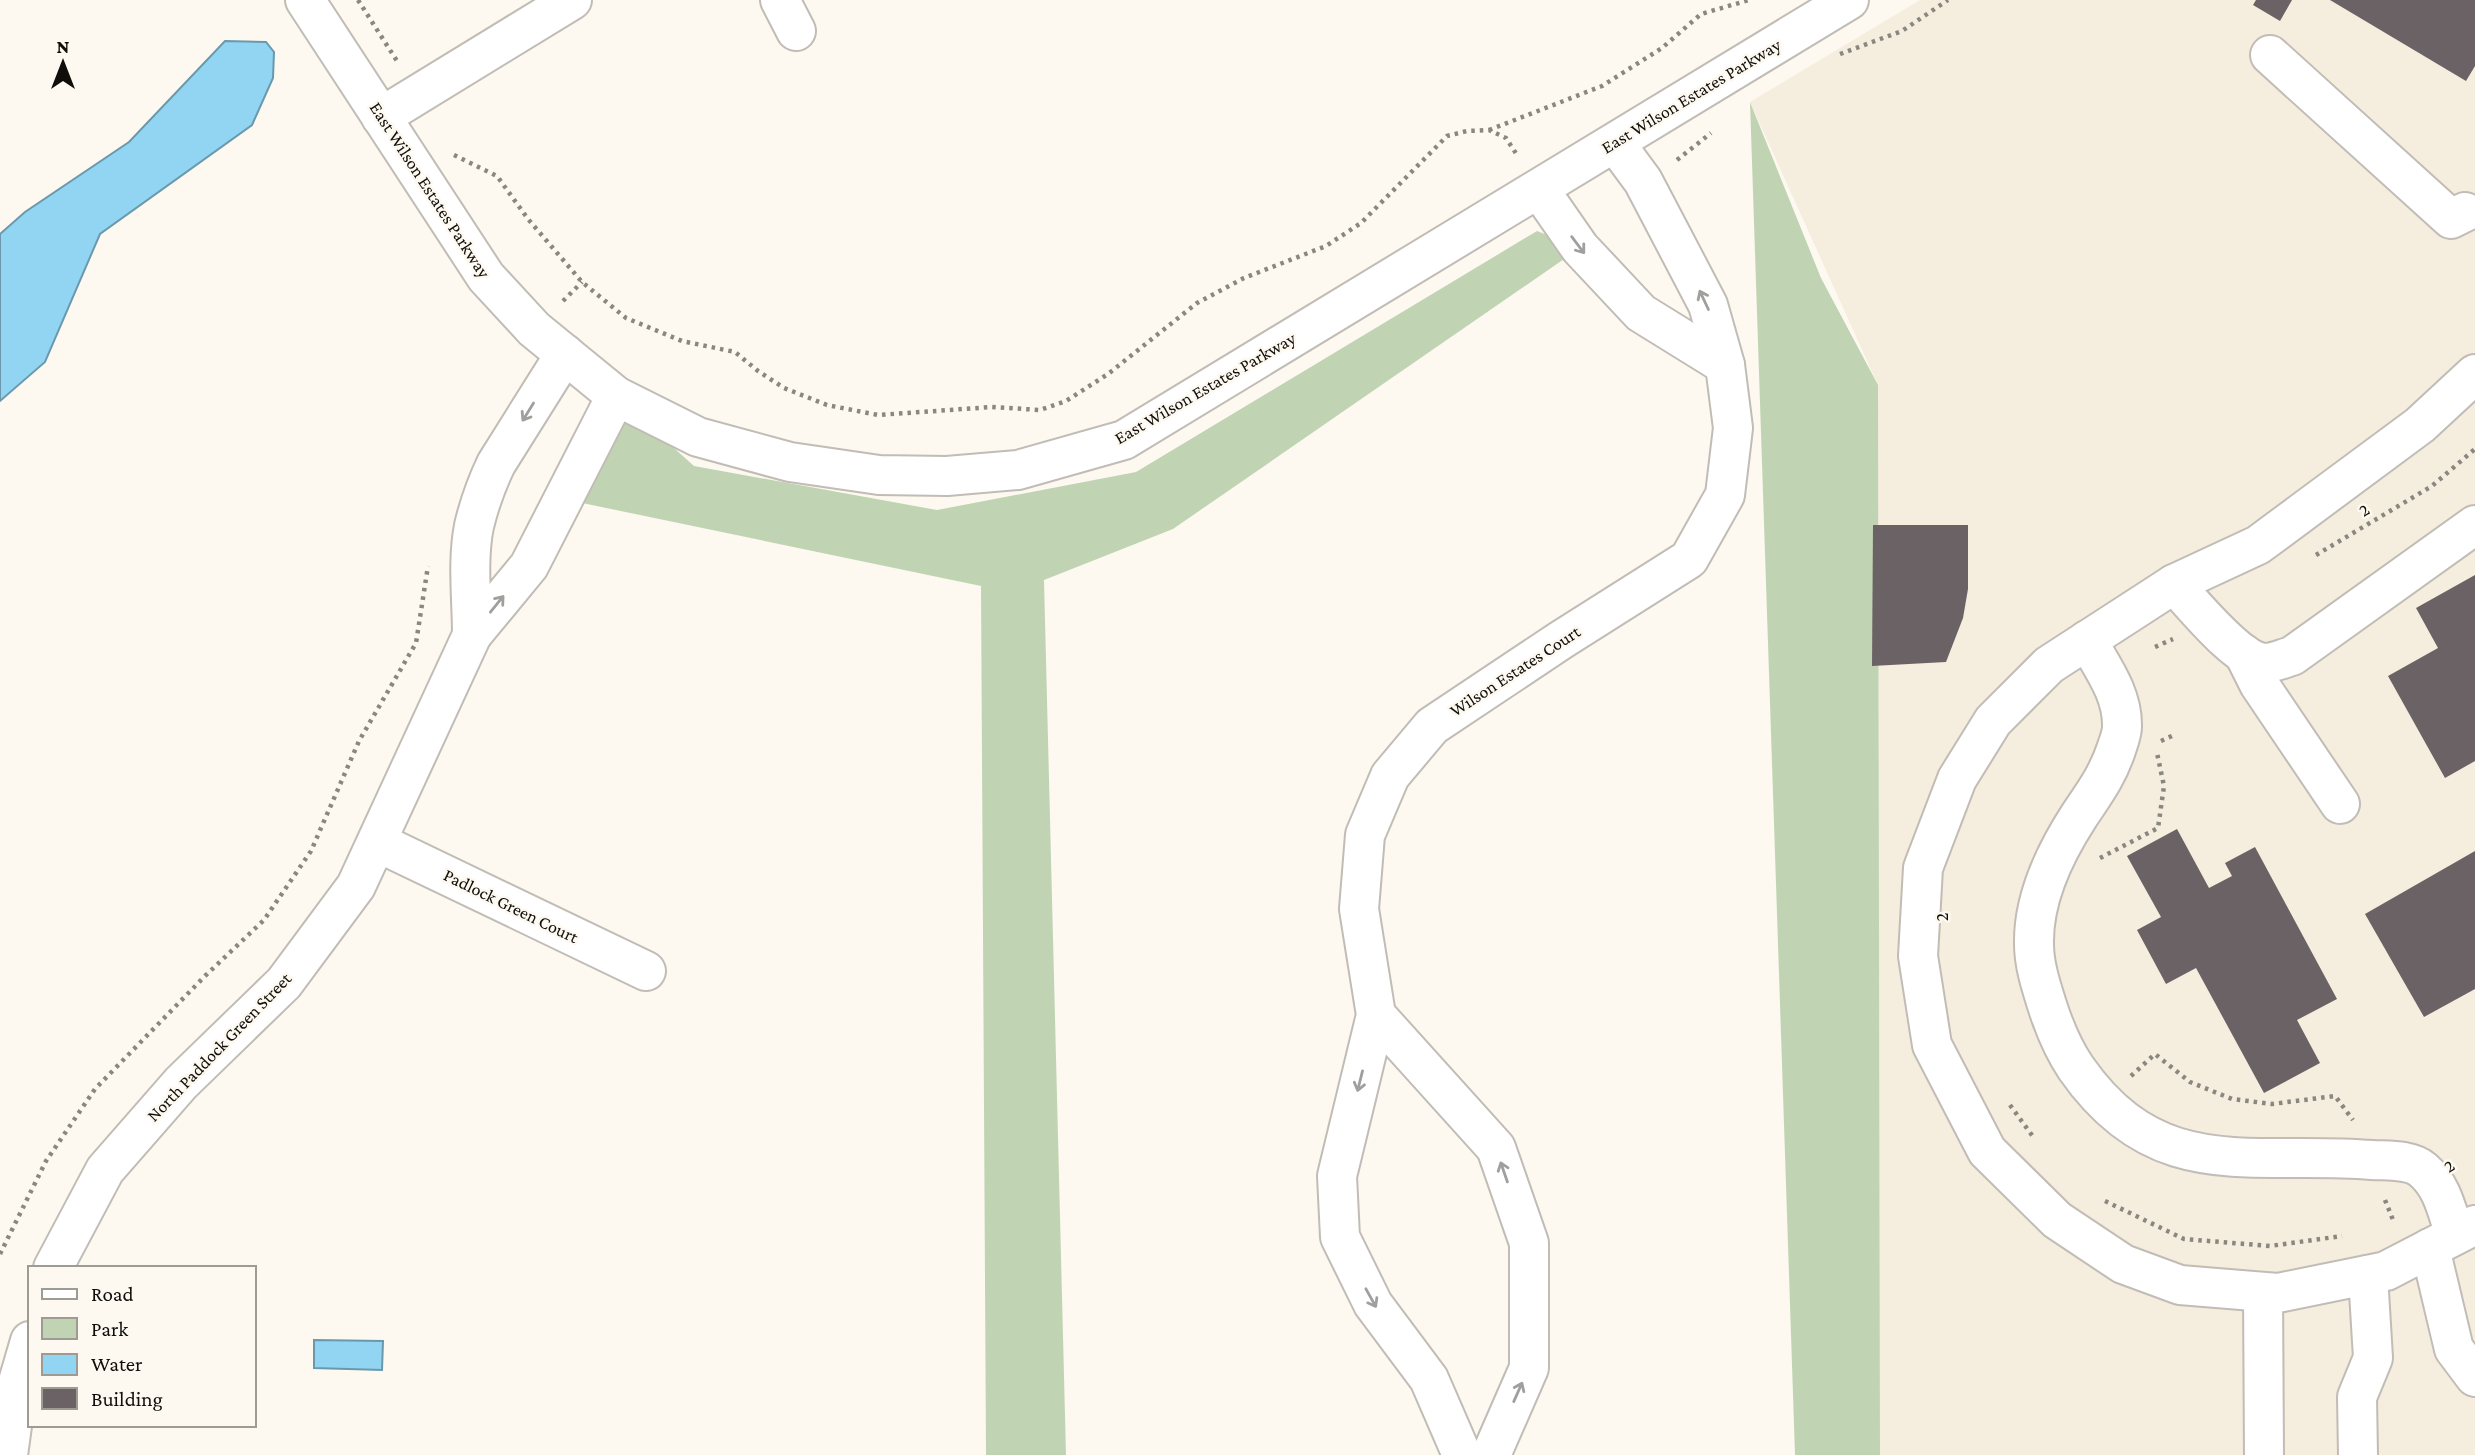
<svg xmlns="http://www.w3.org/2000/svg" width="2475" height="1455" font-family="'Crimson Pro',serif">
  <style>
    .built { fill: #f5edde }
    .green { fill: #c0d4b3 }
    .water { fill: #91d5f2; stroke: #6a99ad; stroke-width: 2 }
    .building { fill: #6b6265 }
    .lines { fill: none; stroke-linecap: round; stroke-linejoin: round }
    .minor-casing { stroke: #c1bcb5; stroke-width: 42 }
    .path { stroke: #898780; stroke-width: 4.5; stroke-dasharray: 3.5 5; stroke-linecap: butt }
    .minor { stroke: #fff; stroke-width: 38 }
    .oneway { stroke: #9f9f9d }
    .labels { text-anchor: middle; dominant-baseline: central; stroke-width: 5; stroke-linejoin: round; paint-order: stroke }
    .street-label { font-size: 18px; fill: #0f0e0b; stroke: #fdf9f0 }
  </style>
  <rect width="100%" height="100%" fill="#fdf9f0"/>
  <!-- built -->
  <path class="built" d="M1920,0H2475V1455H1880L1878,385L1750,102Z"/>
  <!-- green -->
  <g class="green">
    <path d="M1750,102L1821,278L1878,385L1880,1455H1795Z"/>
    <path d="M1537,231L1580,248L1173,529L1044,580L1066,1455H986L981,586L563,499L616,396L694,466L937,510L1136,472Z"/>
  </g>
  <!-- water -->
  <g class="water">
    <path d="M225,41L266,42L274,52L273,78L252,125L100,234L45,362L0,401V234L25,212L129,142Z"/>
    <path d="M314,1340L383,1341L382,1370L314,1368Z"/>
  </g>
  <!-- building -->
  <g class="building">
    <path d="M2256,0H2292L2280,21L2253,5Z"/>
    <path d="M2330,0H2475V66L2466,81Z"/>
    <path d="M1873,525H1968V589L1963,618L1946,662L1872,666Z"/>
    <path d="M2475,575V761L2445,778L2388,676L2438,648L2416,608Z"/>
    <path d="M2177,829L2209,888L2232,876L2225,863L2255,847L2337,999L2297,1020L2320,1063L2264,1093L2196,968L2166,984L2137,930L2161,917L2127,856Z"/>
    <path d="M2475,851V989L2424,1017L2365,914Z"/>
  </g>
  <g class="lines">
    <defs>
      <g id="minor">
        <path d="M305,0L486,277L534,329L616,396L698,437L790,462L879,475L947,476L1018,470L1124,440L1849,0"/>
        <path d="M780,0L796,31"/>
        <path d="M2270,55L2451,219L2465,212"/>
        <path d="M381,117L572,0"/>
        <path d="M1539,189L1580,248L1641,313L1725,365"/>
        <path d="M565,354L496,464C487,483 479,505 474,526C467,561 472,600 472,635L529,566L616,396"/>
        <path d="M2475,374L2420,425L2258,545L2174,584L2049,665L1993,721L1957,779L1923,868L1918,956L1932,1045L1987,1151L2057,1220L2123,1264L2180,1285L2278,1293L2386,1271L2475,1225"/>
        <path d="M2174,584C2193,604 2238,661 2265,663C2274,663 2284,658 2292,656L2475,525"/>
        <path d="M2087,640C2102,667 2123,694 2122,727C2122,733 2119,741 2117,747C2108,775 2095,792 2079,816C2055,853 2033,899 2034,944C2034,965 2041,986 2047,1005C2054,1027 2063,1049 2076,1068C2158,1186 2252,1150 2372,1160C2388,1161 2410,1159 2423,1170C2443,1187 2447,1212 2455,1235"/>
        <path d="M2244,654L2259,684L2340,804"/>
        <path d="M377,842L646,971"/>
        <path d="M1376,1015L1496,1148L1529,1243V1368L1491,1455"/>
        <path d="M2430,1248L2454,1349L2475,1377"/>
        <path d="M53,1268L105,1170L181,1083L284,983L356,886L472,635"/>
        <path d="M2263,1292L2264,1455"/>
        <path d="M8,1455L18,1382L30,1341"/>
        <path d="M1462,1455L1429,1379L1373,1304L1340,1237L1337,1176L1376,1015L1359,909L1365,835L1390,776L1432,726L1561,640L1689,559L1725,495L1733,428L1725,365L1708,305L1643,181L1615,143"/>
        <path d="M2358,1455L2357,1397L2373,1358L2368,1275"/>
      </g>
    </defs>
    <!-- minor casing -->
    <use href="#minor" class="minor-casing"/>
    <!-- path -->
    <g class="path">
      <path d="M358,0L397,61"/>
      <path d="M1840,54L1902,31L1948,0"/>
      <path d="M1489,130L1602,86L1662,48L1701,14L1749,0"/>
      <path d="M454,155L497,176L528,219L582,282L626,318L682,341L735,352L758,371L784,388L827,405L878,415L992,407L1040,410L1066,401L1108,374L1197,303L1244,278L1326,246L1361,223L1447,136L1467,131L1489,130L1506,138L1517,155"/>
      <path d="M1677,160L1711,133"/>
      <path d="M563,301L582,282"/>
      <path d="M2316,555L2432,486L2475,449"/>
      <path d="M2155,647L2173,639"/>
      <path d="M2161,741L2176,734"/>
      <path d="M2100,858L2158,828L2164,786L2157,753"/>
      <path d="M2131,1076L2155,1054L2190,1082L2232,1099L2272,1104L2335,1096L2353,1120"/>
      <path d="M2010,1105L2034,1138"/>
      <path d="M2385,1200L2393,1220"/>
      <path d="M2105,1201L2184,1239L2270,1246L2342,1236"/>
      <path d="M0,1254L46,1161L95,1089L205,976L264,920L311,851L359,741L416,643L428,566"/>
    </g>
    <!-- minor -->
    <use href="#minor" class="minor"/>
  </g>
  <!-- one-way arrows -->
  <defs><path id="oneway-shaft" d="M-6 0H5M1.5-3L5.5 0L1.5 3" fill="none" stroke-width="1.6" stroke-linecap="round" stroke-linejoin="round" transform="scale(1.75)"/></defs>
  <g class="oneway">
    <use href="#oneway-shaft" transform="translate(1578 245) rotate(53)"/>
    <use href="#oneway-shaft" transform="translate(1704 300) rotate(-115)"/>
    <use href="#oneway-shaft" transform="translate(528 412) rotate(122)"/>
    <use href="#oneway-shaft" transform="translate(497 604) rotate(-51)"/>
    <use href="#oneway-shaft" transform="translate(1360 1081) rotate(104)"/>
    <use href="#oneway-shaft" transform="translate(1504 1172) rotate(-109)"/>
    <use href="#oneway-shaft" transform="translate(1371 1298) rotate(61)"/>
    <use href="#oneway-shaft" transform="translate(1518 1392) rotate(-66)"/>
  </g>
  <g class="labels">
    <!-- street labels -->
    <g class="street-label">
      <text transform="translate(1691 96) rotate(-31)">East Wilson Estates Parkway</text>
      <text transform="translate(430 190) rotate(57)">East Wilson Estates Parkway</text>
      <text transform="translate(1205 388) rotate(-30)">East Wilson Estates Parkway</text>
      <text transform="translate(2364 510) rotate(-31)">2</text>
      <text transform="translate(1515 671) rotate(-33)">Wilson Estates Court</text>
      <text transform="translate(511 906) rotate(26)">Padlock Green Court</text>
      <text transform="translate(1942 917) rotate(-90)">2</text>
      <text transform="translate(219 1047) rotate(-46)">North Paddock Green Street</text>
      <text transform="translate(2449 1166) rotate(-33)">2</text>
    </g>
  </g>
  <!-- legend -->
  <rect x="28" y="1266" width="228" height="161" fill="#fdf9f0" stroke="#9e9b94" stroke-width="2"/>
  <rect x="42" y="1289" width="35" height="10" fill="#ffffff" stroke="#9e9b94" stroke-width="2"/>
  <text x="91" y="1301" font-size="21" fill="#0f0e0b">Road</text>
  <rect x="42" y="1318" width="35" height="21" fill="#c0d4b3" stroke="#9e9b94" stroke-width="2"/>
  <text x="91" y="1336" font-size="21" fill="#0f0e0b">Park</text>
  <rect x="42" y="1354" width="35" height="21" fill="#91d5f2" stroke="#9e9b94" stroke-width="2"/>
  <text x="91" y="1371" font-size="21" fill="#0f0e0b">Water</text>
  <rect x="42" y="1388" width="35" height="21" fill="#6b6265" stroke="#9e9b94" stroke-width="2"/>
  <text x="91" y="1406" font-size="21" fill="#0f0e0b">Building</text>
  <!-- north arrow -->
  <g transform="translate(63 63)" stroke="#fdf9f0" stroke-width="5" paint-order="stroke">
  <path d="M0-5L12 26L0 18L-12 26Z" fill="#0f0e0b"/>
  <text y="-10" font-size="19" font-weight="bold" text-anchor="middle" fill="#0f0e0b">N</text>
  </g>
</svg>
